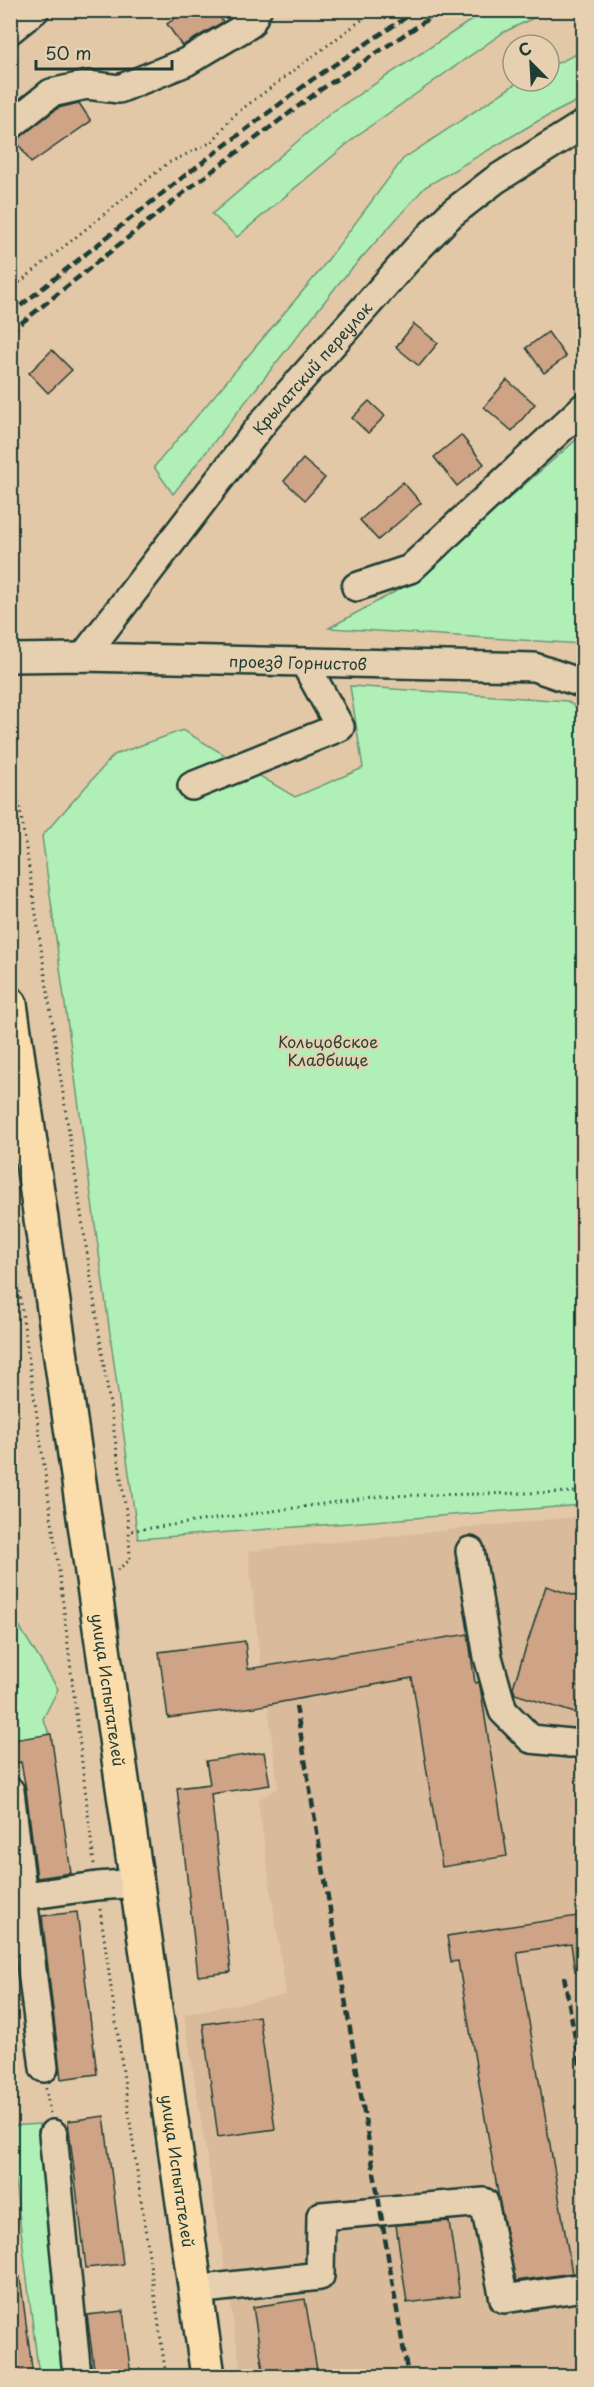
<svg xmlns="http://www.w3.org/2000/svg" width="594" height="2387" font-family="'Playpen Sans',sans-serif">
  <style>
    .built { fill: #d9ba9b }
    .green { fill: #b0f0b7; stroke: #689676; stroke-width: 1.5 }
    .building { fill: #cfa385; stroke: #1f3d34; stroke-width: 1.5 }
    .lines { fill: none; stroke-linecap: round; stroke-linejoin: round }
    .minor-casing { stroke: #1f3d34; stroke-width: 32 }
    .major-casing { stroke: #1f3d34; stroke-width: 38 }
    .path { stroke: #1f3d34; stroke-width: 3; stroke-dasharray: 1.5 4.5; stroke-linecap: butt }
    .minor { stroke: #e6d0af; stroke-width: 27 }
    .major { stroke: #fbddab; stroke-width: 33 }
    .rail { stroke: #1f3d34; stroke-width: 4.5; stroke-dasharray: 9 4.5; stroke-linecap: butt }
    .labels { text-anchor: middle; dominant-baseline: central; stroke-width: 4.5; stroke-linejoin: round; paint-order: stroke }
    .street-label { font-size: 16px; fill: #1f3d34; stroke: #e6d0af }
    .park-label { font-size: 16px; fill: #26463b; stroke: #e6d0af }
  </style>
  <rect width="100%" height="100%" fill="#e3c8a7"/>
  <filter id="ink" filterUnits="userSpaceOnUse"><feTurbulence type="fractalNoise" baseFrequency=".0167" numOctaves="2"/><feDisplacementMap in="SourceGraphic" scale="12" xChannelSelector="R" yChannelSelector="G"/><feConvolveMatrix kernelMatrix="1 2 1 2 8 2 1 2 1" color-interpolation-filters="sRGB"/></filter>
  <g filter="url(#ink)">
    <!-- built -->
    <path class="built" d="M583,1516V2376H242L184,2014L286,1995L258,1800L278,1788L268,1704L261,1667L248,1551Z"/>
    <!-- green -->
    <g class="green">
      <path d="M491,11H548L504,32L359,134L237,237L212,214L332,112L470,21Z"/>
      <path d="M583,51V98L538,121L425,187L339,283L173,494L154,467L318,273L403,159L520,81H549V67Z"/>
      <path d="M583,434V644L329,628L411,583Z"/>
      <path d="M350,686L567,701L583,712V1505L138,1539L42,836L114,755L183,730L295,797L363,768Z"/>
      <path d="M10,1530L14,1618L58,1689L43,1719L51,1737L11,1741Z"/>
      <path d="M39,2124L69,2376H39L11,2149L10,2126Z"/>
    </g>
    <!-- building -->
    <g class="building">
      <path d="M187,10H215L223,22L182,46L167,24Z"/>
      <path d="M79,103L91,121L31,163L16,140L58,108Z"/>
      <path d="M414,324L438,343L419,366L396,347Z"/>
      <path d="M548,332L566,357L544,373L526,348Z"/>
      <path d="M52,350L72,370L48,393L29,373Z"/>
      <path d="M507,380L535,404L512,431L484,407Z"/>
      <path d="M369,401L385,416L368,433L352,418Z"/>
      <path d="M461,435L484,464L457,486L434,457Z"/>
      <path d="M303,459L325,478L305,500L284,481Z"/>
      <path d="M403,482L421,503L378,540L360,520Z"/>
      <path d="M546,1586L584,1599V1716L515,1694L513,1687Z"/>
      <path d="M468,1634L475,1683L479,1682L480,1686L507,1856L442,1867L412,1678L255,1707L168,1718L159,1652L245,1641L248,1669Z"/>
      <path d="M51,1734L71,1873L37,1878L26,1789L21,1762L16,1763L12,1740Z"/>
      <path d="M264,1752L270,1785L211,1794L231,1972L198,1976L177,1788L210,1784L206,1761Z"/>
      <path d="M77,1912L97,2074L61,2079L42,1916Z"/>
      <path d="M584,1915V1971H575L571,1944L517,1952L572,2273L516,2281L499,2199L458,1961L451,1962L447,1936Z"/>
      <path d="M259,2016L275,2129L218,2137L203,2024Z"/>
      <path d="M104,2116L123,2264L86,2268L68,2121Z"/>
      <path d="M449,2221L460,2296L407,2303L396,2225Z"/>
      <path d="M10,2277H20L33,2376H10Z"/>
      <path d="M305,2299L318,2376H264L253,2307Z"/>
      <path d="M123,2311L131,2376H95L87,2315Z"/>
    </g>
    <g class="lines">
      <defs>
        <g id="minor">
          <path d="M10,30L35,10"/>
          <path d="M10,126L51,93L87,85L119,89L186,62L250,24L257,10"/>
          <path d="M356,587L410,569L584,407"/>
          <path id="s1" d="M83,657L265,420L415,251L451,214L495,180L584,124"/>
          <path id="s2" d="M10,658L83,657L534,667L584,684"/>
          <path d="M192,786L340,727L304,662"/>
          <path d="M470,1551L488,1657L503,1711L531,1739L570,1743H584"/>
          <path d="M10,1791L44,2068"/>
          <path d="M10,1898L97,1886L138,1883"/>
          <path d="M53,2134L77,2376"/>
          <path d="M195,2290L320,2276L321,2216L484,2202L504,2299L584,2287"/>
        </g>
        <g id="major">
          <path id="s3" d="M10,1004L208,2376"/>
        </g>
      </defs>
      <!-- minor casing -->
      <use href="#minor" class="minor-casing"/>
      <!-- major casing -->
      <use href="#major" class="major-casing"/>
      <!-- path -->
      <g class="path">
        <path d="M10,290L168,163L212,142L234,115L375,10"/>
        <path d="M10,742L129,1531"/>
        <path d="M10,1226L61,1586L94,1864"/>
        <path d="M117,1570L130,1560L129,1531L380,1496L575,1492L584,1489"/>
        <path d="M100,1909L166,2376"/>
        <path d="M46,2088L50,2114"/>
      </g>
      <!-- minor -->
      <use href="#minor" class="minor"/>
      <!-- major -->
      <use href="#major" class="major"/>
      <!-- rail -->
      <g class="rail">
        <path d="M10,314L183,177L313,79L417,10"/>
        <path d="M10,332L191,187L320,90L442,10"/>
        <path d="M296,1706L408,2376"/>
        <path d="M564,1976L584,2088"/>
      </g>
    </g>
  </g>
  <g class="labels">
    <!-- street labels -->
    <g class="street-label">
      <text stroke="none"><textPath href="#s1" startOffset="369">Крылатский переулок</textPath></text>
      <text stroke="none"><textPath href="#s2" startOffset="288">проезд Горнистов</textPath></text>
      <text stroke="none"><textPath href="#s3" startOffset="693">улица Испытателей</textPath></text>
      <text stroke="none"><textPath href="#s3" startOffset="1179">улица Испытателей</textPath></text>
    </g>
    <!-- park labels -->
    <g class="park-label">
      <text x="328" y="1041">Кольцовское<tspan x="328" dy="18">Кладбище</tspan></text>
    </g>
  </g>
  <!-- margin -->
  <rect width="594" height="2387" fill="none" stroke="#e6d0af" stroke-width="36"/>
  <rect x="18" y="18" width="558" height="2351" fill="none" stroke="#1f3d34" stroke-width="2" filter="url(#ink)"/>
  <!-- north arrow -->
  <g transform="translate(531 63) rotate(336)"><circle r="28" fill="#e6d0af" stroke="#96957e" stroke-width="1.5"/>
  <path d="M0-4.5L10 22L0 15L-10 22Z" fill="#1f3d34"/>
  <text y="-9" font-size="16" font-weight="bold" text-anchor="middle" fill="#1f3d34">С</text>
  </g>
  <!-- scale -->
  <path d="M36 60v9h136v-9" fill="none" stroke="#1f3d34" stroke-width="3"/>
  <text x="45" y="60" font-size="18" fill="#1f3d34" stroke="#e6d0af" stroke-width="4.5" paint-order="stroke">50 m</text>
</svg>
